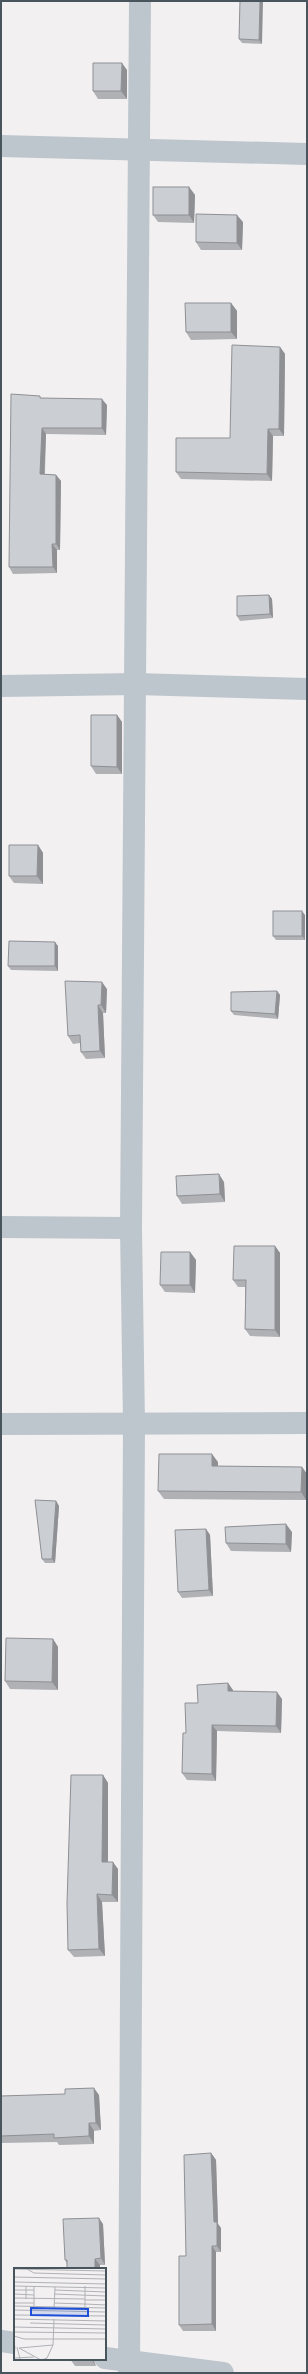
<svg xmlns="http://www.w3.org/2000/svg" width="308" height="2374" font-family="'Fira Sans',sans-serif">
  <style>
    .lines { fill: none; stroke-linecap: round; stroke-linejoin: round }
    .minor { stroke: #bdc6cc; stroke-width: 22 }
    .wall { fill: #afb1b5 }
    .shaded-wall { fill: #8e9094 }
    .building { fill: #cbced3; stroke: #8e9094 }
    .inset-road { fill: none; stroke: #afb2b6; stroke-width: 1 }
    .view { fill: #1d4ed8; fill-opacity: 0.15; stroke: #1d4ed8; stroke-width: 2 }
    .inset-edge { fill: none; stroke: #49555d; stroke-width: 2 }
  </style>
  <rect width="100%" height="100%" fill="#f3f0f1"/>
  <g class="lines">
    <!-- minor -->
    <g class="minor">
      <path d="M1,146L307,154"/>
      <path d="M1,686L136,684L307,689"/>
      <path d="M1,1227L131,1228"/>
      <path d="M1,1424L307,1423"/>
      <path d="M1,2341L15,2343"/>
      <path d="M105,2358L223,2373"/>
      <path d="M129,2373L134,1424L131,1228L140,1"/>
    </g>
  </g>
  <!-- wall -->
  <g class="wall">
    <path d="M240,1L262,44L242,43L239,39Z"/>
    <path d="M127,70V99H98L93,91Z"/>
    <path d="M189,187L195,195L194,223L158,222L153,215Z"/>
    <path d="M243,222L242,250H201L196,242Z"/>
    <path d="M231,303L237,311V339L191,340L186,332Z"/>
    <path d="M280,347L285,354L284,436H273L272,481L181,479L176,472L230,438Z"/>
    <path d="M42,398L107,405L106,435L46,434L45,474L56,475L61,481L60,550H57V573L13,574L9,567Z"/>
    <path d="M269,595L272,599L273,618L240,621L237,616Z"/>
    <path d="M117,715L122,722V774H96L91,766Z"/>
    <path d="M38,845L43,853V884L14,883L9,876Z"/>
    <path d="M305,915V940H276L273,936Z"/>
    <path d="M58,946V971L11,970L8,966Z"/>
    <path d="M107,989L106,1013H103L105,1058L86,1059L81,1052L80,1043L73,1044L68,1036Z"/>
    <path d="M277,991L280,995L278,1019L234,1015L231,1011Z"/>
    <path d="M224,1182L225,1202L182,1204L177,1196Z"/>
    <path d="M275,1246L280,1253V1337L250,1336L245,1329V1287H238L233,1280Z"/>
    <path d="M190,1252L196,1260L195,1293L165,1292L160,1285Z"/>
    <path d="M218,1462V1466L302,1467L307,1474L306,1500L164,1499L158,1491Z"/>
    <path d="M56,1501L59,1506L55,1563H45L42,1559Z"/>
    <path d="M206,1529L210,1535L213,1596L182,1598L178,1592Z"/>
    <path d="M292,1532L291,1552L231,1551L226,1543Z"/>
    <path d="M53,1639L58,1647V1690L10,1689L5,1681Z"/>
    <path d="M228,1683L233,1691L282,1699L281,1733L217,1731L216,1781L187,1780L182,1773L186,1733L198,1703Z"/>
    <path d="M103,1775L108,1783V1862L118,1869V1902H102L105,1956L74,1957L68,1950Z"/>
    <path d="M99,2095L101,2130L94,2131V2144L59,2145L57,2142L1,2143V2096Z"/>
    <path d="M211,2153L216,2160L218,2224L221,2228V2252H216V2331H183L179,2325L186,2256Z"/>
    <path d="M103,2224L105,2265H100V2269H67V2264L65,2260Z"/>
    <path d="M70,2359H93L96,2366H75Z"/>
  </g>
  <!-- shaded-wall -->
  <g class="shaded-wall">
    <path d="M260,1H263L262,44L259,40Z"/>
    <path d="M122,63L127,70V99L121,91Z"/>
    <path d="M189,187L195,195L194,223L189,215Z"/>
    <path d="M237,215L243,222L242,250L237,243Z"/>
    <path d="M231,303L237,311V339L231,332Z"/>
    <path d="M280,347L285,354L284,436L279,429Z"/>
    <path d="M102,399L107,405L106,435L102,428Z"/>
    <path d="M42,428L46,434L44,480L40,474Z"/>
    <path d="M268,429L273,436L272,481L267,474Z"/>
    <path d="M56,475L61,481L60,550L56,544Z"/>
    <path d="M52,544L57,550V573L53,567Z"/>
    <path d="M269,595L272,599L273,618L270,614Z"/>
    <path d="M117,715L122,722V774L117,767Z"/>
    <path d="M38,845L43,853V884L37,876Z"/>
    <path d="M302,911L305,915V940L302,936Z"/>
    <path d="M55,942L58,946V971L55,966Z"/>
    <path d="M102,982L107,989L106,1013L101,1005Z"/>
    <path d="M277,991L280,995L278,1019L275,1014Z"/>
    <path d="M98,1005L103,1013L105,1058L100,1051Z"/>
    <path d="M219,1174L224,1182L225,1202L220,1194Z"/>
    <path d="M275,1246L280,1253V1337L275,1330Z"/>
    <path d="M190,1252L196,1260L195,1293L190,1285Z"/>
    <path d="M212,1454L218,1462V1473L212,1466Z"/>
    <path d="M302,1467L307,1474L306,1500L301,1492Z"/>
    <path d="M56,1501L59,1506L55,1563L52,1559Z"/>
    <path d="M286,1524L292,1532L291,1552L286,1544Z"/>
    <path d="M206,1529L210,1535L213,1596L209,1590Z"/>
    <path d="M53,1639L58,1647V1690L52,1682Z"/>
    <path d="M228,1683L233,1690V1698L228,1691Z"/>
    <path d="M277,1692L282,1699L281,1733L276,1726Z"/>
    <path d="M212,1725L217,1731L216,1781L212,1774Z"/>
    <path d="M103,1775L108,1783V1869L102,1862Z"/>
    <path d="M113,1862L118,1869V1902L112,1895Z"/>
    <path d="M97,1894L102,1902L105,1956L99,1949Z"/>
    <path d="M94,2088L99,2095L101,2130L96,2123Z"/>
    <path d="M89,2123L94,2131V2144L89,2136Z"/>
    <path d="M211,2153L216,2160L218,2224L221,2228V2252L217,2246L214,2222Z"/>
    <path d="M99,2218L103,2224L105,2265L101,2258Z"/>
    <path d="M212,2246L216,2252V2331L212,2324Z"/>
    <path d="M95,2259L100,2265V2269H95Z"/>
    <path d="M91,2359H93L96,2366Z"/>
  </g>
  <!-- building -->
  <g class="building">
    <path d="M240,1H260L259,40L239,39Z"/>
    <path d="M93,63H122L121,91H93Z"/>
    <rect x="153" y="187" width="36" height="28"/>
    <path d="M196,214L237,215V243L196,242Z"/>
    <path d="M185,303H231V332H186Z"/>
    <path d="M232,345L280,347L279,429H268L267,474L176,472V438H230Z"/>
    <path d="M11,394L40,396V398L102,399V428H42L40,474L56,475V544H52L53,567H9Z"/>
    <path d="M269,595L270,614L237,616V596Z"/>
    <path d="M91,715H117V767L91,766Z"/>
    <path d="M9,845H38L37,876H9Z"/>
    <rect x="273" y="911" width="29" height="25"/>
    <path d="M9,941L55,942V966H8Z"/>
    <path d="M65,981L102,982L101,1005H98L100,1051L81,1052L80,1035L68,1036Z"/>
    <path d="M277,991L275,1014L231,1011V992Z"/>
    <path d="M219,1174L220,1194L177,1196L176,1176Z"/>
    <path d="M234,1246H275V1330L245,1329L246,1280H233Z"/>
    <path d="M161,1252H190V1285H160Z"/>
    <path d="M159,1454H212V1466L302,1467L301,1492L158,1491Z"/>
    <path d="M35,1500L56,1501L52,1559H42Z"/>
    <path d="M286,1524V1544L226,1543L225,1527Z"/>
    <path d="M206,1529L209,1590L178,1592L175,1530Z"/>
    <path d="M6,1638L53,1639L52,1682L5,1681Z"/>
    <path d="M228,1683V1691L277,1692L276,1726L212,1725V1774L182,1773L183,1733H186L185,1703H198L197,1685Z"/>
    <path d="M71,1775H103L102,1862H113L112,1895L97,1894L99,1949L68,1950L67,1903Z"/>
    <path d="M94,2088L96,2123H89V2136L54,2138V2134L1,2136V2096L65,2094V2089Z"/>
    <path d="M211,2153L214,2222H217V2246H212V2324L179,2325V2256H186L184,2155Z"/>
    <path d="M99,2218L101,2258L95,2259V2269H67V2260H65L63,2219Z"/>
  </g>
  <!-- overview -->
  <g transform="translate(14 2268)">
    <rect width="92" height="92" fill="#f3f0f1"/>
    <path class="inset-road" d="M0,1L92,3M13,1L20,5L92,7M0,9L92,11M0,14L92,16M0,18L92,20M0,22H20M41,22L92,24M0,26L20,27M40,26L92,28M0,30L71,31M12,31V18M71,32H92M0,35H20M40,35L71,36M71,36L92,37M0,38L92,40M20,38V18M71,40V18M40,41L41,19M0,42L92,44M0,47L92,48M0,51L92,53M16,55L92,57M0,59L92,61M0,64L92,65M0,68L10,71H92M1,78L0,90L20,89M3,79L6,91M5,80L39,77M5,80L27,92M28,92L33,90L39,77L40,51"/>
    <path class="view" d="M17,40L74,41V48L17,47Z"/>
    <rect width="92" height="92" class="inset-edge"/>
  </g>
  <!-- border -->
  <rect width="308" height="2374" fill="none" stroke="#49555d" stroke-width="4"/>
</svg>
